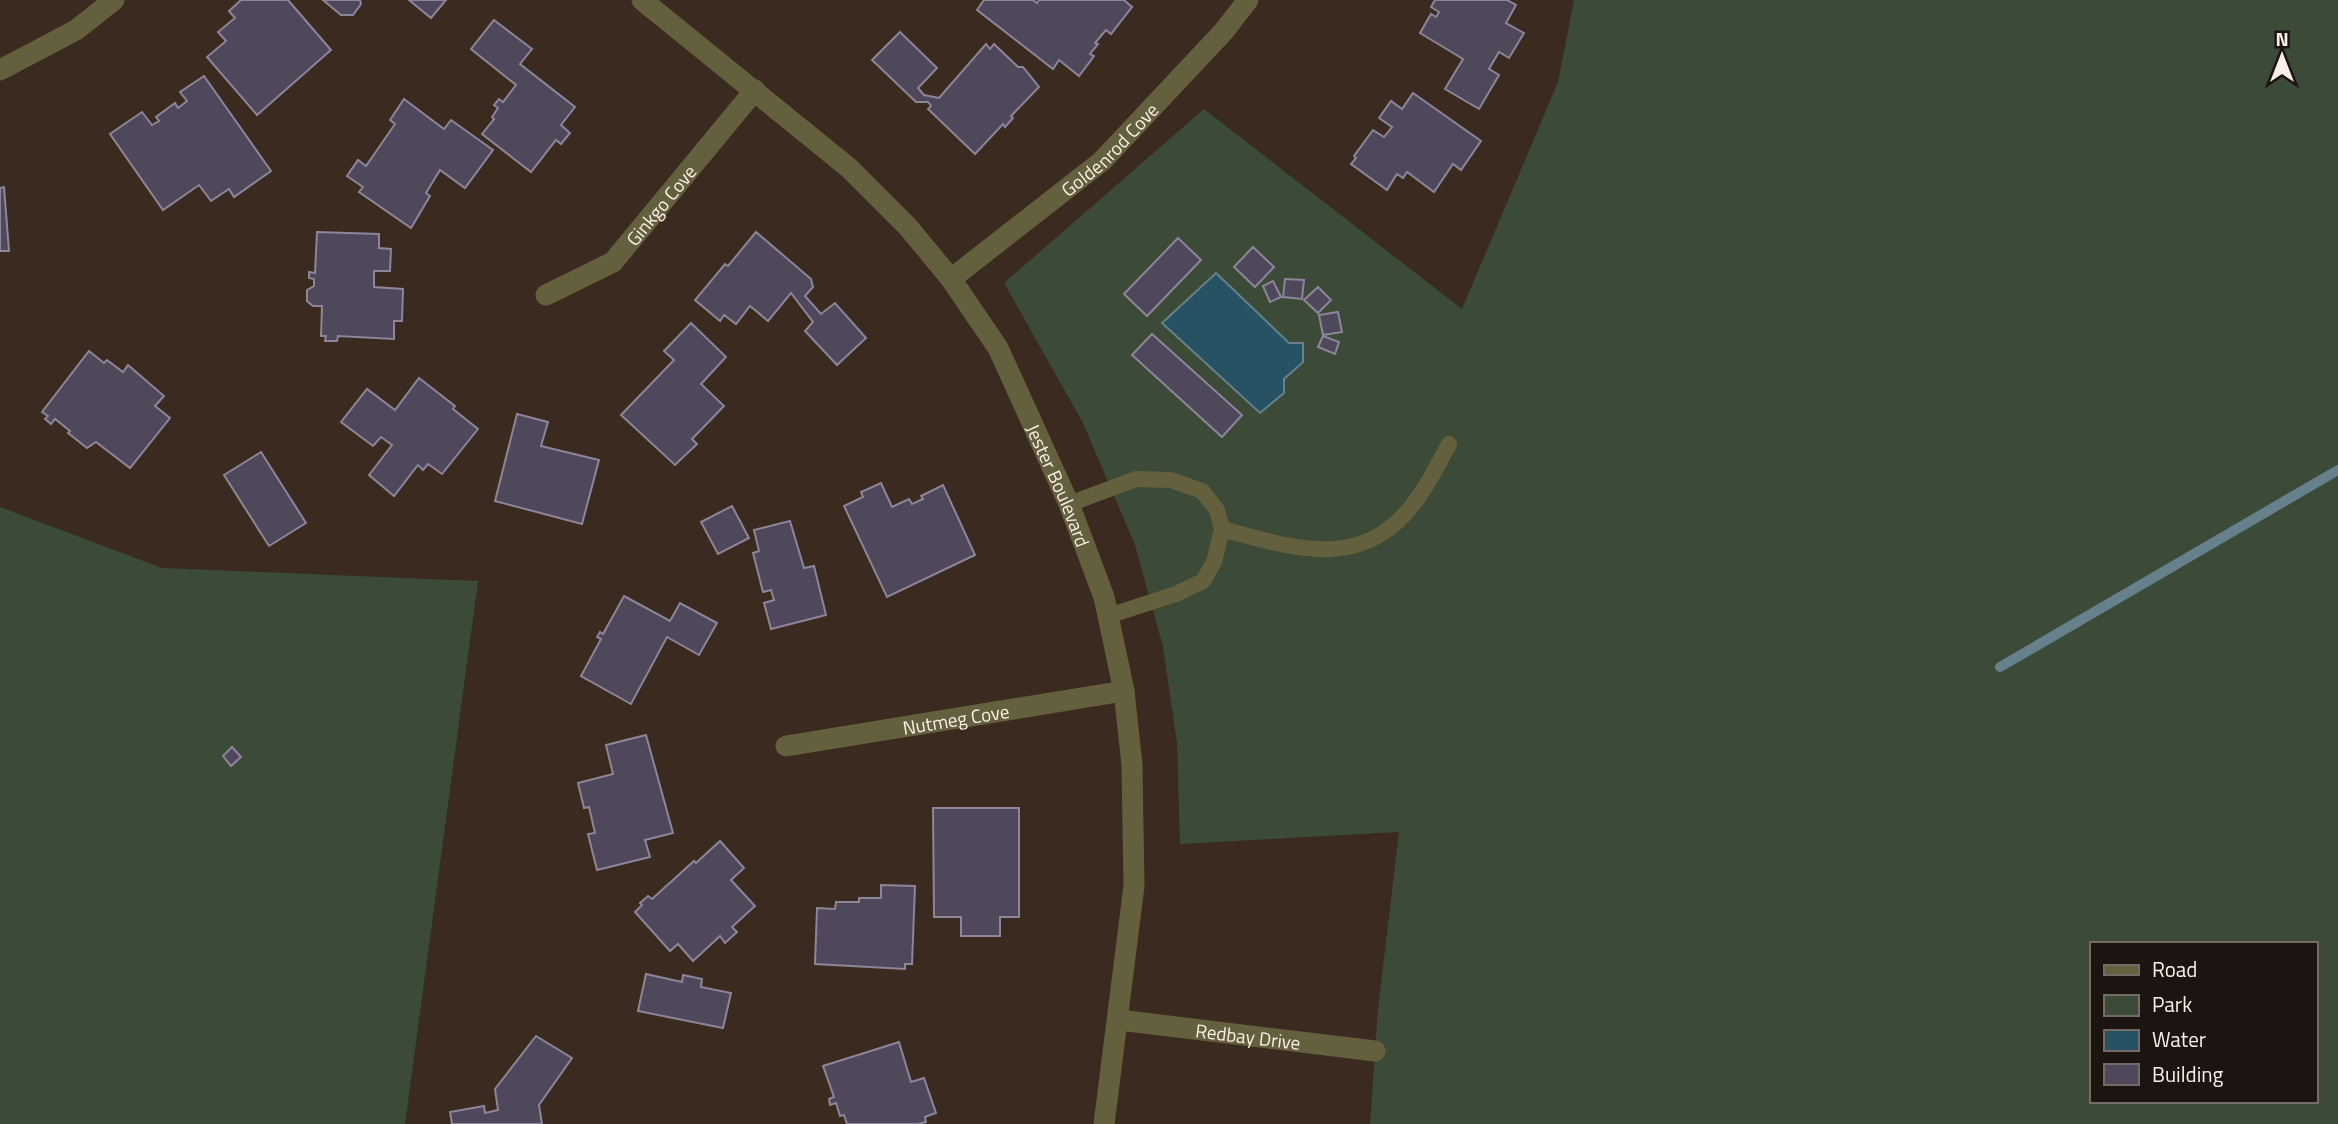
<svg xmlns="http://www.w3.org/2000/svg" width="2338" height="1124" font-family="'Titillium Web',sans-serif">
  <style>
    .green { fill: #3b4b38; fill-rule: evenodd }
    .water { fill: #275263; stroke: #66818b; stroke-width: 2 }
    .lines { fill: none; stroke-linecap: round; stroke-linejoin: round }
    .stream { stroke: #66818b; stroke-width: 10 }
    .building { fill: #4f485a; stroke: #8d8599; stroke-width: 2 }
    .service { stroke: #64603d; stroke-width: 16 }
    .minor { stroke: #64603d; stroke-width: 21 }
    .tertiary { stroke: #64603d; stroke-width: 21 }
    .labels { text-anchor: middle; dominant-baseline: central; stroke-width: 7; stroke-linejoin: round; paint-order: stroke }
    .street-label { font-size: 19px; fill: #faeee8; stroke: #1c1410 }
  </style>
  <rect width="100%" height="100%" fill="#3a2a1f"/>
  <!-- green -->
  <g class="green">
    <path d="M1574,0H2338V1124H1370L1378,1009L1399,832L1180,844L1177,743L1163,647L1135,545L1083,423L1004,283L1204,109L1462,309L1558,82ZM2091,944H2315V1101H2091Z"/>
    <path d="M0,507L162,568L478,581L405,1124H0Z"/>
  </g>
  <!-- water -->
  <path class="water" d="M1216,273L1289,343H1303V362L1284,379V393L1260,413L1162,323Z"/>
  <g class="lines">
    <!-- stream -->
    <path class="stream" d="M2000,667L2338,470"/>
  </g>
  <!-- building -->
  <g class="building">
    <path d="M241,0H288L331,50L257,115L207,57L226,41L218,32L235,18L229,11Z"/>
    <path d="M323,0H360L361,4L353,15H341Z"/>
    <path d="M409,0H446L431,18Z"/>
    <path d="M984,0H1033L1037,3L1039,0H1124L1132,7L1111,34L1106,30L1095,43L1098,44L1090,54L1094,56L1079,76L1059,60L1053,69L977,10Z"/>
    <path d="M1435,0H1507L1516,5L1506,23L1524,33L1509,58L1499,52L1489,69L1499,75L1479,109L1445,89L1463,59L1420,33L1431,14L1436,17L1439,12L1431,7Z"/>
    <path d="M494,20L532,49L520,64L575,107L561,125L570,133L561,144L556,140L531,172L482,134L494,119L492,117L498,108L494,105L499,99L503,102L516,85L471,49Z"/>
    <path d="M900,32L937,68L918,88L924,95L939,98L986,44L990,49L994,44L1018,67H1023L1039,87L1011,116L1013,118L1005,127L1003,124L975,154L928,109L931,106L928,102H916L872,60Z"/>
    <path d="M204,76L271,171L234,197L229,189L211,201L199,185L163,210L110,134L142,112L152,125L159,121L156,117L175,103L178,108L187,101L180,92Z"/>
    <path d="M1413,93L1481,141L1461,170L1453,164L1434,192L1407,172L1403,178L1397,174L1387,190L1351,164L1356,158L1354,156L1373,130L1384,137L1392,127L1379,118L1391,101L1402,109Z"/>
    <path d="M404,99L444,129L451,120L493,150L465,188L440,170L426,193L430,196L411,228L359,192L363,187L347,176L358,160L366,166L395,124L390,120Z"/>
    <path d="M4,187L9,251H0V188Z"/>
    <path d="M317,232L379,234V248L391,249L390,271H374V287L403,289L402,321H394V339L338,336L337,341H325L326,336H321L322,306H313L307,301V290L314,286V279L309,278V272L315,273Z"/>
    <path d="M756,232L811,279L813,287L805,296L821,314L835,303L866,338L837,365L805,331L813,322L791,293L768,321L750,306L736,324L724,315L720,321L695,300L725,264L728,266Z"/>
    <path d="M1178,238L1201,260L1147,316L1124,294Z"/>
    <path d="M1253,247L1274,267L1255,287L1234,267Z"/>
    <path d="M1285,279L1304,280L1302,299L1283,297Z"/>
    <path d="M1273,281L1281,297L1270,302L1263,286Z"/>
    <path d="M1318,287L1331,300L1318,313L1304,300Z"/>
    <path d="M1338,312L1342,332L1323,335L1319,315Z"/>
    <path d="M691,323L726,357L701,384L724,406L692,439L697,444L675,465L621,415L674,360L664,351Z"/>
    <path d="M1152,334L1242,415L1222,437L1132,355Z"/>
    <path d="M1323,336L1339,342L1335,354L1318,347Z"/>
    <path d="M89,351L104,363L107,360L123,372L128,365L164,396L155,406L170,418L130,468L96,442L87,448L68,433L70,431L55,419L51,424L45,419L48,416L42,412Z"/>
    <path d="M419,378L455,406L453,409L478,429L442,474L428,464L423,470L418,465L394,496L369,475L392,445L381,437L373,446L341,422L367,389L395,410Z"/>
    <path d="M517,414L548,422L541,446L599,460L582,524L495,501Z"/>
    <path d="M261,452L306,523L269,546L224,475Z"/>
    <path d="M881,483L892,507L909,499L912,504L923,499L921,496L943,485L975,555L887,597L844,506L863,497L861,492Z"/>
    <path d="M732,506L749,538L718,554L701,522Z"/>
    <path d="M790,521L804,568L814,566L826,615L771,629L764,603L774,600L771,590L763,592L753,553L759,551L754,530Z"/>
    <path d="M624,596L670,621L680,603L717,623L699,655L667,637L631,704L581,676L601,639L597,637L600,632L603,634Z"/>
    <path d="M646,735L673,833L645,840L650,857L597,870L588,834L595,833L589,807L584,808L578,783L613,774L606,745Z"/>
    <path d="M232,747L241,757L231,766L223,756Z"/>
    <path d="M933,808H1019V917H1000V936H961V917H934Z"/>
    <path d="M720,841L744,868L731,880L755,906L732,927L737,932L725,943L720,936L693,961L678,944L670,951L635,912L642,905L640,903L648,896L652,899L694,861L696,863Z"/>
    <path d="M881,885L915,886L912,964H905V969L815,964L817,908L835,909L836,902H859V898H881Z"/>
    <path d="M646,974L682,982L683,975L702,979L701,987L731,993L723,1028L638,1011Z"/>
    <path d="M536,1036L572,1058L539,1105L542,1124H452L450,1112L484,1106L485,1113L498,1110L495,1089Z"/>
    <path d="M899,1042L911,1082L924,1078L936,1113L925,1117L926,1122L918,1124H847L844,1115L840,1116L836,1103L830,1105L829,1099L834,1097L823,1066Z"/>
  </g>
  <g class="lines">
    <!-- service -->
    <g class="service">
      <path d="M1069,504L1136,479L1171,480L1202,491L1217,510L1222,529L1214,562L1203,581L1176,594L1108,616"/>
      <path d="M1222,529C1299,550 1367,573 1420,495C1431,479 1440,461 1449,444"/>
    </g>
    <!-- minor -->
    <g class="minor">
      <path d="M0,70L76,30L114,0"/>
      <path id="s1" d="M951,279L1102,161L1224,31L1248,0"/>
      <path id="s2" d="M546,295L613,262L755,90"/>
      <path id="s3" d="M786,746L1124,691"/>
      <path id="s4" d="M1119,1020L1375,1051"/>
    </g>
    <!-- tertiary -->
    <path class="tertiary" id="s5" d="M642,0L849,168L908,227L951,279L998,348L1069,504L1104,597L1124,691L1132,765L1134,886L1104,1124"/>
  </g>
  <g class="labels">
    <!-- street labels -->
    <g class="street-label">
      <text stroke="none"><textPath href="#s1" startOffset="205">Goldenrod Cove</textPath></text>
      <text stroke="none"><textPath href="#s2" startOffset="149">Ginkgo Cove</textPath></text>
      <text stroke="none"><textPath href="#s5" startOffset="651">Jester Boulevard</textPath></text>
      <text stroke="none"><textPath href="#s3" startOffset="172">Nutmeg Cove</textPath></text>
      <text stroke="none"><textPath href="#s4" startOffset="130">Redbay Drive</textPath></text>
    </g>
  </g>
  <!-- legend -->
  <rect x="2090" y="942" width="228" height="161" fill="#1c1410" stroke="#756b66" stroke-width="2"/>
  <rect x="2104" y="965" width="35" height="10" fill="#64603d" stroke="#756b66" stroke-width="2"/>
  <text x="2152" y="977" font-size="21" fill="#faeee8">Road</text>
  <rect x="2104" y="995" width="35" height="21" fill="#3b4b38" stroke="#756b66" stroke-width="2"/>
  <text x="2152" y="1012" font-size="21" fill="#faeee8">Park</text>
  <rect x="2104" y="1030" width="35" height="21" fill="#275263" stroke="#756b66" stroke-width="2"/>
  <text x="2152" y="1047" font-size="21" fill="#faeee8">Water</text>
  <rect x="2104" y="1064" width="35" height="21" fill="#4f485a" stroke="#756b66" stroke-width="2"/>
  <text x="2152" y="1082" font-size="21" fill="#faeee8">Building</text>
  <!-- north arrow -->
  <g transform="translate(2282 56)" stroke="#1c1410" stroke-width="5" paint-order="stroke">
  <path d="M0-5L12 26L0 18L-12 26Z" fill="#faeee8"/>
  <text y="-10" font-size="19" font-weight="bold" text-anchor="middle" fill="#faeee8">N</text>
  </g>
</svg>
